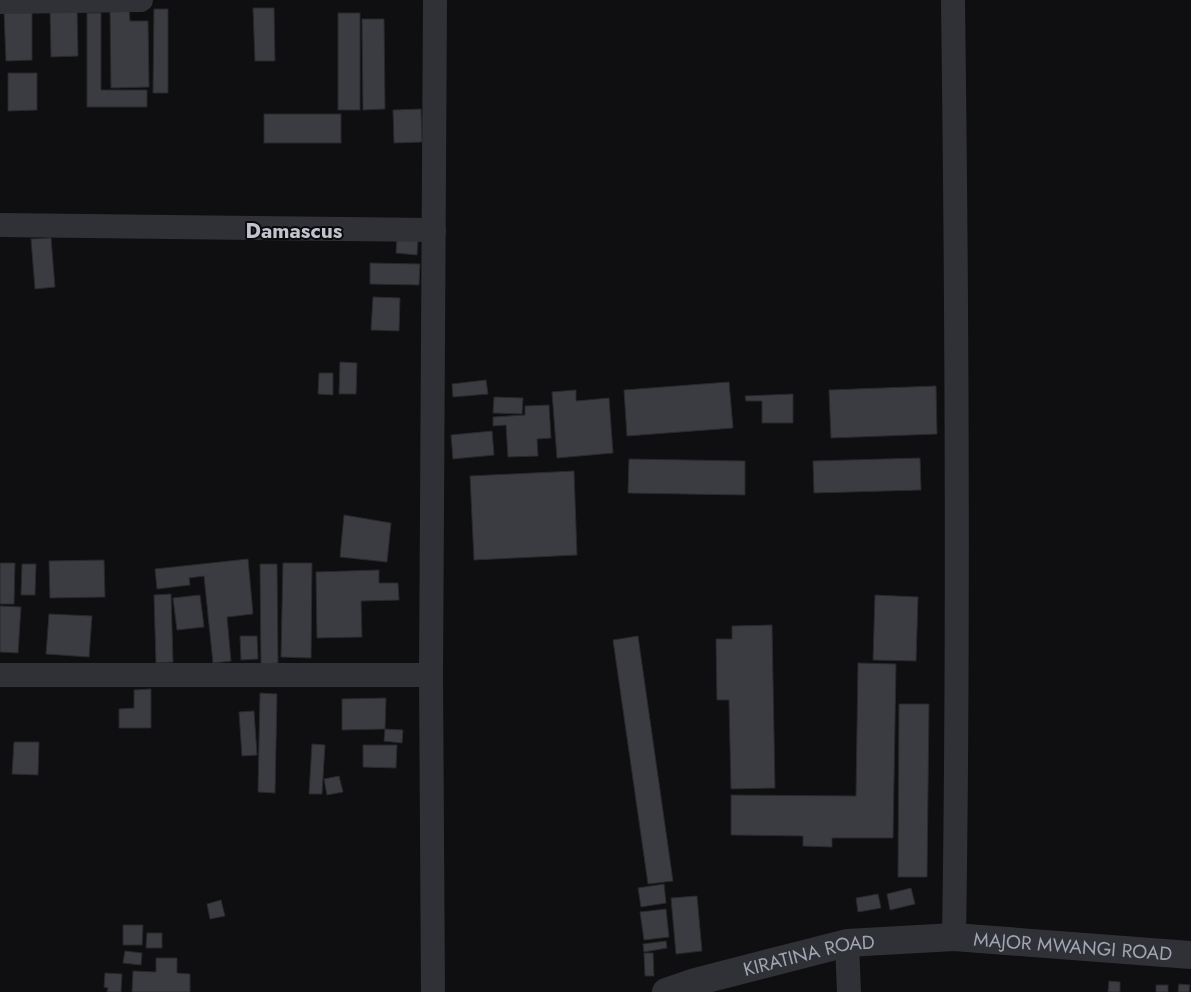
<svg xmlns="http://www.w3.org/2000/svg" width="1191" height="992" font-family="Jost,sans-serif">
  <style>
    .building { fill: #3b3c41; stroke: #29292d }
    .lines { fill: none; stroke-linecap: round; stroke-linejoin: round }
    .minor { stroke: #303136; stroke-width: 24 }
    .tertiary { stroke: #303136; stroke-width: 28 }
    .labels { text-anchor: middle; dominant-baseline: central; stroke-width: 4; stroke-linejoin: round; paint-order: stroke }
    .street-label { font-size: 19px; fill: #a0a5b3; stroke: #0b0a0c }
    .quarter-label { font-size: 21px; font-weight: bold; fill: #c1c4ce; stroke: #0b0a0c }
  </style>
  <rect width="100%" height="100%" fill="#0f0f11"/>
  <!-- building -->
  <g class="building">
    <path d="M50,8H77L78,56L51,57Z"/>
    <path d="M253,8H274L275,61H255Z"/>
    <path d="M129,9L130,21H148L149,87L111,88L110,10Z"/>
    <path d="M154,9H168V93H153Z"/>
    <path d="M32,10V60L6,61L4,11Z"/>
    <path d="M87,13H101V90H147V107H87Z"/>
    <rect x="338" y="13" width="22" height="97"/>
    <path d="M362,19H384L385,109L363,110Z"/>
    <path d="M8,73H37V110L8,111Z"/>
    <path d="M421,109L422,142L394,143L393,110Z"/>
    <rect x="264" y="114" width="77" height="29"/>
    <path d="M51,238L55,287L35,289L31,239Z"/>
    <path d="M397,238L418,240L417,255L396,253Z"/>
    <path d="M370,263L420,264L419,285L370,284Z"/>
    <path d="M373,297L400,298L399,331L371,330Z"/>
    <path d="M340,362L357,363L356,394H339Z"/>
    <path d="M319,373H333V395L318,394Z"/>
    <path d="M486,380L488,394L453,397L452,384Z"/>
    <path d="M729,382L733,428L627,436L624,390Z"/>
    <path d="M936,386L937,434L831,438L829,390Z"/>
    <path d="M576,390V401L609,398L613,453L557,458L552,392Z"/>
    <path d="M793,394V423H762V401H746L745,396Z"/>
    <path d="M494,397L523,398L522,414L493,413Z"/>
    <path d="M549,405L551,438L537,439L538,456L508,457L506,425L493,426V417L525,415V406Z"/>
    <path d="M492,431L494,455L453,459L451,435Z"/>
    <path d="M920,458L921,490L814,493L813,461Z"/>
    <path d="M629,459L745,461V495L628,493Z"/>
    <path d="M574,471L577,555L474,560L470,476Z"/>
    <path d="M344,515L391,523L387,562L340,557Z"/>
    <path d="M248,559L253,614L227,617L231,661L213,663L204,576L189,578L190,585L157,589L155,569Z"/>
    <path d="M104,560L105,597L50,598L49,561Z"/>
    <path d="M0,563H15L14,604H0Z"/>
    <path d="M283,563H312L311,658L281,657Z"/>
    <path d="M22,564H36L35,595H21Z"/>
    <path d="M260,564H277L278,663L261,664Z"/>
    <path d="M379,570V583H398L399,600L361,601L362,637L317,638L316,572Z"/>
    <path d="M171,594L173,662L156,663L154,595Z"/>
    <path d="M200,595L204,627L177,630L173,598Z"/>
    <path d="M875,595L918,597L916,661L873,660Z"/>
    <path d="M0,606L21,607L18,653L0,652Z"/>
    <path d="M49,614L92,616L89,657L46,654Z"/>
    <path d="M772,625L775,788L731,789L729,700H717L716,639H732V626Z"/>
    <path d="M240,636H257L258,659L241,660Z"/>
    <path d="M638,636L673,881L648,884L613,640Z"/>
    <path d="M858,663L896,664L893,838H832V847L803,846V836L731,835V795L856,796Z"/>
    <path d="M151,689V728H119V709L134,708V690Z"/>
    <path d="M260,693L277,694L275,793L258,792Z"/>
    <path d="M386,698L385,729L342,730V699Z"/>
    <path d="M899,704H929L927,877H898Z"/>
    <path d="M254,711L257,755L242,756L239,712Z"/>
    <path d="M385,729L403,730L402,743L384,741Z"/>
    <path d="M14,742H39L38,775L12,774Z"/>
    <path d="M312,744L325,745L322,794H309Z"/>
    <path d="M363,745H397L396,768L363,767Z"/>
    <path d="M339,776L343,792L327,795L324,779Z"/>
    <path d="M664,884L666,903L641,907L638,888Z"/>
    <path d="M911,888L915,904L890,910L887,894Z"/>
    <path d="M878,894L881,908L858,912L856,898Z"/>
    <path d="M697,896L702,951L676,954L671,898Z"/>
    <path d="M221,900L225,916L210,919L207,904Z"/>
    <path d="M666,909L669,937L644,940L640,912Z"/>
    <path d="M123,925H143L142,945H123Z"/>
    <path d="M147,933H162V948H146Z"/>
    <path d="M666,941L667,948L644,952L643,944Z"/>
    <path d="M125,951L142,953L141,965L123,963Z"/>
    <path d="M644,953H653L654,976H645Z"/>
    <path d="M156,958H177V973L190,974V992H132L133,971L156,972Z"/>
    <path d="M105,973L122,974L121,992H107L108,988L104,987Z"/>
    <path d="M1109,981L1120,982V992H1108Z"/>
    <path d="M1179,984L1190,985L1189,992H1178Z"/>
    <rect x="1156" y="985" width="12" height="7"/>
  </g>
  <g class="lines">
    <!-- minor -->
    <g class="minor">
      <path d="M953,0C957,312 959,624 954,937"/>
      <path d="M0,2L141,0"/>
      <path d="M0,225L434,230"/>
      <path d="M0,675H431"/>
      <path d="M847,943L849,992"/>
      <path d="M433,992L431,675L435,0"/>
    </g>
    <!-- tertiary -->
    <path class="tertiary" id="s1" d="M666,992L695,982L847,943L954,937L1191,955"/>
  </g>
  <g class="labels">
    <!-- street labels -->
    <g class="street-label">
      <text stroke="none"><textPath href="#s1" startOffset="414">MAJOR MWANGI ROAD</textPath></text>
      <text stroke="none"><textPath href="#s1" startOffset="148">KIRATINA ROAD</textPath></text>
    </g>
    <!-- quarter labels -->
    <g class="quarter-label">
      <text x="294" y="231">Damascus</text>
    </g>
  </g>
</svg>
